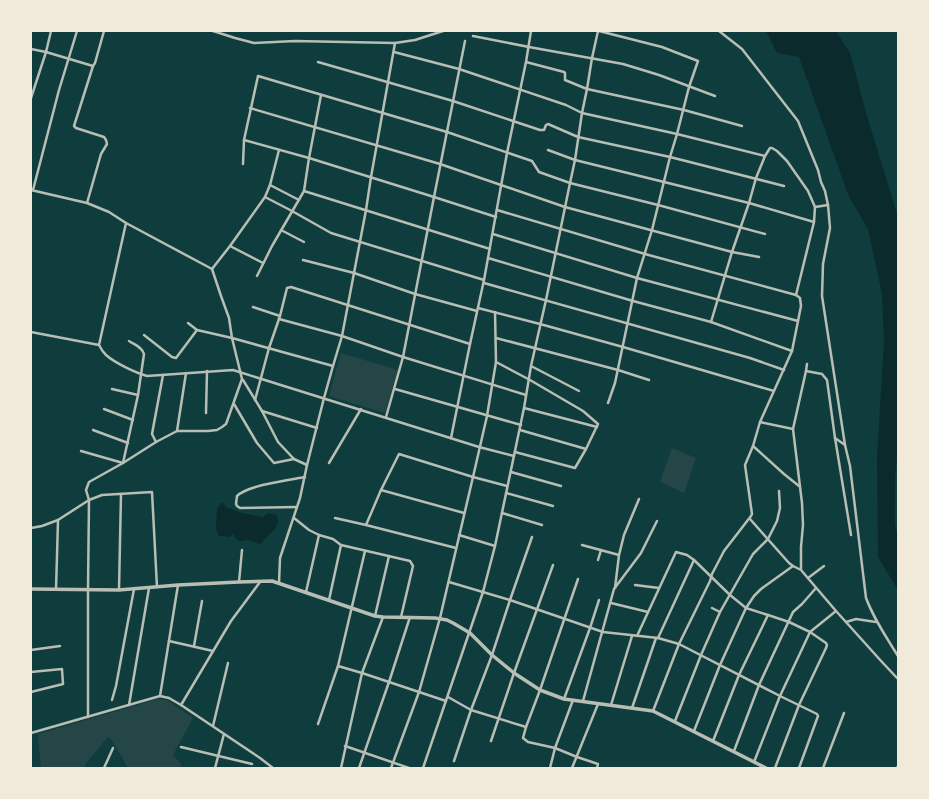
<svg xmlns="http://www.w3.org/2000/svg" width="929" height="799" font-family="Bitter,serif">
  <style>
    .green { fill: #244646 }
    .water { fill: #0a2a2b }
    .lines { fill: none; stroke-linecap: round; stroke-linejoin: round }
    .minor { stroke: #b8beb3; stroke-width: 2.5 }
    .tertiary { stroke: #b8beb3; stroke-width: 3.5 }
  </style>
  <rect width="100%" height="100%" fill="#0f3d3e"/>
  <!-- green -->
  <g class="green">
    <path d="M341,353L398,370L385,413L329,396Z"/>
    <path d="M672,448L696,458L684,493L660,482Z"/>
    <path d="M158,699L167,700L193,718L173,755L181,764V768H128L112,740L108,737L87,762L83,768H41L38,734Z"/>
  </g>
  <!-- water -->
  <g class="water">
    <path d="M766,31H836L850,53L867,116L898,217V454C895,468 895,481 895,495C895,509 893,523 898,536V590L878,557L877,457L884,340L882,294L868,229L849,197L799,57L777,53Z"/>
    <path d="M222,502L226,507L242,513L263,517L268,513L277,515L278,523L275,529L260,544L248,540L241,541L237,540L233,534L229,537L219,536L216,529L217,508Z"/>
  </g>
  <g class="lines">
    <!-- minor -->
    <g class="minor">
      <path d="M213,31L235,38L254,43L295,41L395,43L415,40L443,31"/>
      <path d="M599,31L662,47L698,61L689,87L677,134L670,157L652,230L637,278L615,383L608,403"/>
      <path d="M719,31L742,49L798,121L818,170L821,182L825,191L828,205"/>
      <path d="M473,36L529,47L623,64L659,75L715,96"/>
      <path d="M31,49L46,52L51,31"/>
      <path d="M394,52L459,69L566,105L582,113L677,134L765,156"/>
      <path d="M318,62L453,101L540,130H544L546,125L548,124L578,137L670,157L784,186"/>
      <path d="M526,62L564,72L565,73V80L587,89L684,110L742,126"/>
      <path d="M31,98L46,52L93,66L95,63L104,31"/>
      <path d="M250,108L440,164L565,207L732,252L759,257"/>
      <path d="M244,140L309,158L434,197L496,217"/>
      <path d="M548,150L575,160L749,203L814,222"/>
      <path d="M243,164L244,140L258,76L447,132L529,160L532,161L539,172L570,183L658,205L765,234"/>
      <path d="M270,185L299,200"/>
      <path d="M31,190L87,203L109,212L126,223L212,269L221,296L229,318L232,338L242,379L226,424L222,427L217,430L208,431H177L156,442L123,463L89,482L86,490L89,500L88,590V717"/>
      <path d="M33,190L59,90L77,31"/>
      <path d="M304,191L490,249"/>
      <path d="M265,197L292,211L331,233L484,280"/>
      <path d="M87,203L101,154L107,144L106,140L104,137L76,128L74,126L93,66"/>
      <path d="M815,207L828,205L830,228L823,264L822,296L845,445"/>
      <path d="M497,210L645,254L796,295L800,298L801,306L792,351L760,422L753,446L745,465L752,514L751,516L724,551L712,574L710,581L679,644L653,711"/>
      <path d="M126,223L99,345C101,349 103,352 106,355C115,363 136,373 147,376L233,370L479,447L514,456"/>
      <path d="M281,230L304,242"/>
      <path d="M493,234L637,278L798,321"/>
      <path d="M230,246L263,263"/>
      <path d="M488,258L633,301L711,322L792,351"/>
      <path d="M303,260L354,273L415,294L477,311"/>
      <path d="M212,269L230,246L265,197L270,185L279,150"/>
      <path d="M257,276L272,246L304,191L309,158L321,95"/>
      <path d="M484,283L750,358L784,370"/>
      <path d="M253,307L280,316L279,319L342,336L403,357L526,395"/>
      <path d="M478,308L540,324L623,347L774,391"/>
      <path d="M280,316L287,288L291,287L470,344"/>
      <path d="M711,322L732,252L749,203L756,178L765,156L770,148H772L777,151L787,161L808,191L815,207L814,222L796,295"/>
      <path d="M188,323L197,330L232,338L333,366"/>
      <path d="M31,332L99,345"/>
      <path d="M144,335L172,357L176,358L197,330"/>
      <path d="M496,338L618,370L649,380"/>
      <path d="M496,362L530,380L583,411L598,424L586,449L575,468L515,452"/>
      <path d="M531,366L579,391"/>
      <path d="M806,371L822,374L827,380L835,438L851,535"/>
      <path d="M243,380L262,411L278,442L294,459"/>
      <path d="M112,389L138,395"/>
      <path d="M395,389L521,425"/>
      <path d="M255,400L269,348L279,319"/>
      <path d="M234,404L257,443L274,463L294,459L307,465"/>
      <path d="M524,408L597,427"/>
      <path d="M104,409L133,420"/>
      <path d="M262,411L317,428"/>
      <path d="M206,413L207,371"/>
      <path d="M386,417L403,357L434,197L465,41"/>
      <path d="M760,422L793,429"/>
      <path d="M93,430L128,443"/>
      <path d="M520,430L586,449"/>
      <path d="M177,431L186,373"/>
      <path d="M451,438L470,344L484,280L507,153L526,62L531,31"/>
      <path d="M835,438L845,445L850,466L866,598C874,619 886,637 898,656"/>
      <path d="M156,442L152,434L163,375"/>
      <path d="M753,446L784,474L799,486"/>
      <path d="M81,451L123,463L138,395L144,354C142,347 135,345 129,341"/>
      <path d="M329,463L361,409"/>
      <path d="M511,472L561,486"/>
      <path d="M381,490L464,513"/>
      <path d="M506,493L553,506"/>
      <path d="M297,507L240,508L237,506L236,504L237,496C248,485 289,480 305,477"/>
      <path d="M502,513L542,525"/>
      <path d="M294,518L309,530L319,535L333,539L341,545L410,561L413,566L401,617"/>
      <path d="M335,518L366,525L456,548"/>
      <path d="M750,519L789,563L793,566L801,570L836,611L882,662L898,679"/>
      <path d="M366,525L381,490L399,454L473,477L507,486"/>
      <path d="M31,528L42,526L58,520L89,500L102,495L152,492L157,587"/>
      <path d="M459,535L495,546"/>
      <path d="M582,545L619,555"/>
      <path d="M598,560L601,550"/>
      <path d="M801,569V547L803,525L802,503L793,429L806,371L807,364"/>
      <path d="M808,578L824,566"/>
      <path d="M239,582L242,550"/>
      <path d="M449,582L510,600L603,632L658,638L679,644L780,696L817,714L818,716L799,768"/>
      <path d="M279,583L280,558L300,498L307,465L324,398L333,366L342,336L366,210L371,177L395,43"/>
      <path d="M635,585L659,588"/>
      <path d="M615,588L619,555L624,535L639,499"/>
      <path d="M56,589L57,556L58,520"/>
      <path d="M119,590L121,494"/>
      <path d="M306,592L319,535"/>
      <path d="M329,600L341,545"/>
      <path d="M611,603L648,612"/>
      <path d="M712,608L720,612"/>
      <path d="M375,616L389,556"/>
      <path d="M846,622L856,619L876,622"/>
      <path d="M637,636L676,552L687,555L694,560L730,595L746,608L768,615L789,622L810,632L826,643L827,645L826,648L799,705L775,768"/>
      <path d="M658,638L694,560"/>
      <path d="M169,641L213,651"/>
      <path d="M194,646L202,601"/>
      <path d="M31,650L60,646"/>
      <path d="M338,666L362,673L446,701"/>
      <path d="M31,672L62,669L63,684L31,692"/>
      <path d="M160,696L178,585"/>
      <path d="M448,697L471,710L526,727L523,738L528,742L555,748L577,757L598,764L597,768"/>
      <path d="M564,699L590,628L599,600"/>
      <path d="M112,700L116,686L134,589"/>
      <path d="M583,701L614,589L641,553L657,521"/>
      <path d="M129,705L149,588"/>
      <path d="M181,705L231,621L260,582"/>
      <path d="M611,705L632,636"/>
      <path d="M632,708L656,638"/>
      <path d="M675,721L701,655L720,612L753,554L768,539L777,521L780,508L779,491"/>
      <path d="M318,724L338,666L365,551"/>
      <path d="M213,726L228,663"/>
      <path d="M526,727L540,690L578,579"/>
      <path d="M694,731L720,665L746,608L754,596L761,589L793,566"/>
      <path d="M31,733L160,696L169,698L181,705L260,758L273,768"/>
      <path d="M491,741L514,673L553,565"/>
      <path d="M713,741L739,675L768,615"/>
      <path d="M345,746L409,768"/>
      <path d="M181,747L252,764"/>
      <path d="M734,751L759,685L793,612L802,604L816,588"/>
      <path d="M454,761L471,710L492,655L510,600L532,537"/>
      <path d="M754,762L780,696L810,632L836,611"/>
      <path d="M104,768L113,748"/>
      <path d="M215,768L224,734"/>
      <path d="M341,768L362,673L383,617"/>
      <path d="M359,768L389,682L410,617"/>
      <path d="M391,768L419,692L440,618L473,477L487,416L496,362L495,312"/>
      <path d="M423,768L483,592L495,546L524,408L531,366L546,300L570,183L575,160L582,113L587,89L592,58L598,31"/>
      <path d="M550,768L555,748L573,700"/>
      <path d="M572,768L598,704"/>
      <path d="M823,768L844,713"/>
      <path d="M897,768L898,766"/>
    </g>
    <!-- tertiary -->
    <path class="tertiary" d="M31,589L119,590L178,585L239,582L272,581L375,616L383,617L435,618L447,620L453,623L470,633L492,655L514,673L540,690L564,699L653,711L766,768"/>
  </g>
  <!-- border -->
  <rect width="929" height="799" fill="none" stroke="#f1e9da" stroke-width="64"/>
</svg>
